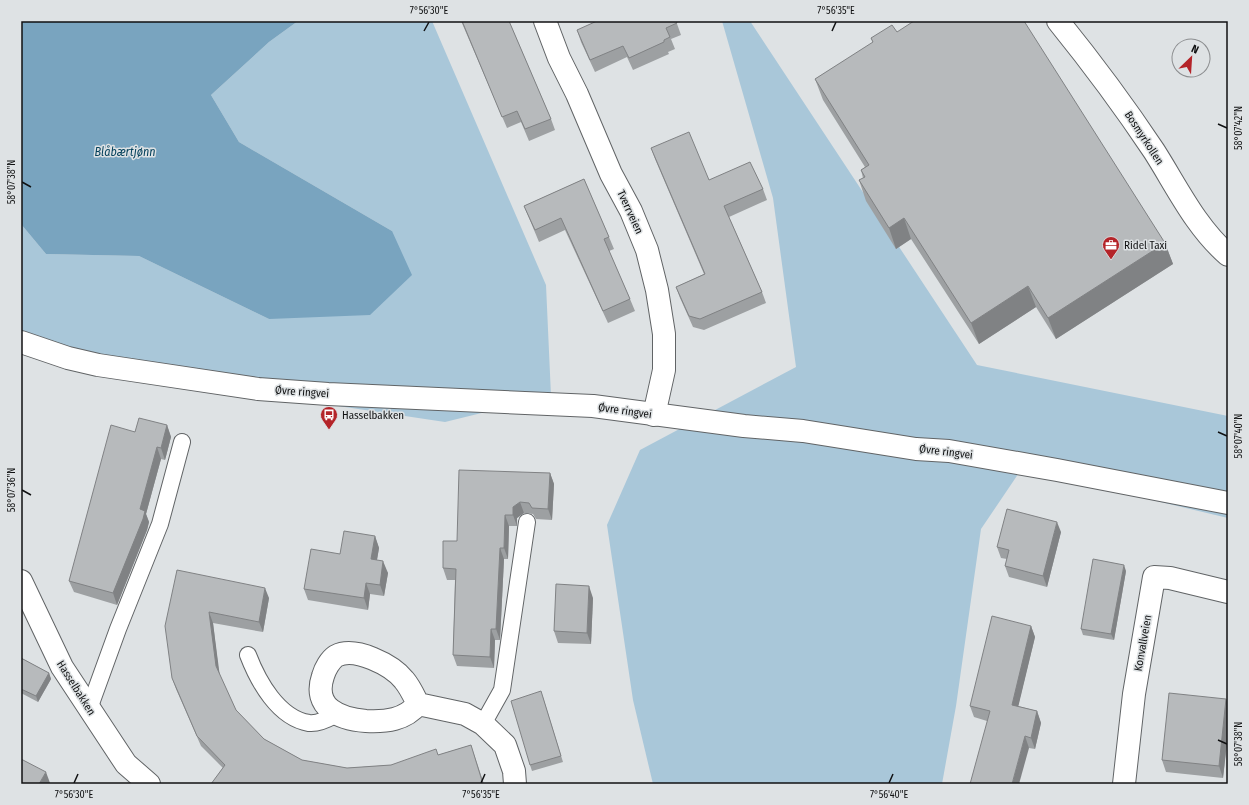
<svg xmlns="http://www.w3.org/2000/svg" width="1249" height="805" font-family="'Fira Sans Condensed',sans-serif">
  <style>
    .green { fill: #a9c7d9 }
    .water { fill: #79a4bf }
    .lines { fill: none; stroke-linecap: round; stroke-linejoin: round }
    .service-casing { stroke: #616466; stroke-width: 18 }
    .minor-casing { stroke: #616466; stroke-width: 24 }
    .tertiary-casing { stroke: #616466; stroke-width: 24 }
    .service { stroke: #fff; stroke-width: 16 }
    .minor { stroke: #fff; stroke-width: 22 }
    .tertiary { stroke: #fff; stroke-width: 22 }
    .wall { fill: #9da0a2 }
    .shaded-wall { fill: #808284 }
    .building { fill: #b7babc; stroke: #808284 }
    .ticks { fill: none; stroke: #101112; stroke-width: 1.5 }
    .labels { text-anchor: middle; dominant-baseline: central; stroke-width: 3; stroke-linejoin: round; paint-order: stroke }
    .street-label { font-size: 11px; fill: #101112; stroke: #dee2e4 }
    .poi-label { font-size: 11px; fill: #101112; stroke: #dee2e4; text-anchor: start }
    .water-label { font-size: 12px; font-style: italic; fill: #04415c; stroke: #dee2e4 }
    .neatline { fill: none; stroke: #101112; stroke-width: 1.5 }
    .ticks-label { font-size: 10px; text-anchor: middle; fill: #101112 }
  </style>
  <rect width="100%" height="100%" fill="#dee2e4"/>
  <!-- green -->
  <g class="green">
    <path d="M298,21H432L546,285L551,396L445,422L278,397L109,356L21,354V224L46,254L139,256L269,319L392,231L239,142L211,95L269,42Z"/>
    <path d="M722,21H750L977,365L1228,416V518L1148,499L1025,464L981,529L956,706L942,784H653L633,700L607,525L640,450L796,367L773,198Z"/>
  </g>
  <!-- water -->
  <path class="water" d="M21,21H298L269,42L211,95L239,142L392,231L412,275L370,315L269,319L139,256L46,254L21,224Z"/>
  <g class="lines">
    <defs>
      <g id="service">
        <path d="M248,655C258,681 278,718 309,723C318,724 328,719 335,715"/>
        <path d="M89,709L118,629L160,524L182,442"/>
        <path d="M483,724L502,690L527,522"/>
      </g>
      <g id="minor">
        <path d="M545,21L559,58L577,94L611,174L631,211L647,250L657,290L664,334V370L654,415"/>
        <path d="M1058,21C1092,63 1124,106 1154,151C1177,187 1195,226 1228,255"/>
        <path d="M21,581L62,667L126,764L149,784"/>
        <path d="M418,704C405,720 386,722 366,721C340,719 312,708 323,676C325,669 330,660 336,656C355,646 392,665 404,680C410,687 414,696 418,704L465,714L483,724L505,745L514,771L515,784"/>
        <path d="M1124,784L1134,694L1154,577L1170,578L1228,592"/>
      </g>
      <path id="tertiary" d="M21,342L68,358L98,365L258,389L328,394L593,406L744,426L803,431L916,449L949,451L1057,470L1228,503"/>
    </defs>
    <!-- service casing -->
    <use href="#service" class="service-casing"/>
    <!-- minor casing -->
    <use href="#minor" class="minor-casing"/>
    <!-- tertiary casing -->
    <use href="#tertiary" class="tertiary-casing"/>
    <!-- service -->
    <use href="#service" class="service"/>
    <!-- minor -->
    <use href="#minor" class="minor"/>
    <!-- tertiary -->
    <use href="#tertiary" class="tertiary"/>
  </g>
  <!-- wall -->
  <g class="wall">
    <path d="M461,21H509L551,119L555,130L529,141L521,122L507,128Z"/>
    <path d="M676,21L681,35L671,39L675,49L668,52L669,54L633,70L627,57L595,72L581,42L577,30Z"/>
    <path d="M897,32L1165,243L1173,264L1056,339L1036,307L979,344L911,239L896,249L866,201L859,180L863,178L861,170L865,167L823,100L815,79L873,43L871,38Z"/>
    <path d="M651,148L709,180L763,189L767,200L729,217L762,292L766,303L704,330L693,327L680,298L676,287L704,274L655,159Z"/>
    <path d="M584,179L609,237L614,249L609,251L630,299L635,311L608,323L565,230L539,242L524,206Z"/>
    <path d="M167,425L171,437L165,460L161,459L146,514L149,522L147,530L117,605L74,592L69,581L135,432Z"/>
    <path d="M550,473L554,484L552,520L536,519L533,514L524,513L517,518V526H509L508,559H504L500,640H495L494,668L457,666L453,655L455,580H447L443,568L457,541Z"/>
    <path d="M1061,532L1047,587L1009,577L1005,566L1007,559L1001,558L997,547Z"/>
    <path d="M375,536L379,548L377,560L388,573L384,596L370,594L368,610L308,600L304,589L340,554Z"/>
    <path d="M177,570L269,598L263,632L213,623L219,674L236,710L264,739L302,760L347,768L391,765L438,755L471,745L484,784H211L223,768L201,746L176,689L172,678Z"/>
    <path d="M1126,571L1114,640L1083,635L1081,629Z"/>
    <path d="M593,598L591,644L558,643L554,631Z"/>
    <path d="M1031,626L1035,637L1018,706L1037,711L1041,723L1035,749L1029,748L987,721L974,717L970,706Z"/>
    <path d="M21,658L49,673L51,679L38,702L21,693Z"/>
    <path d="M543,697L563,762L532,771L530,765Z"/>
    <path d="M1226,699L1228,704V734L1223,778L1166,772L1162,760Z"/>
  </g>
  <!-- shaded-wall -->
  <g class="shaded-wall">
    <path d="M904,218L911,239L896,249L889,228Z"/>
    <path d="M1165,243L1173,264L1056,339L1048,318Z"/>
    <path d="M1028,286L1036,307L979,344L971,323Z"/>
    <path d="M167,425L171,437L165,460L161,448Z"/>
    <path d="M157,447L161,459L146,514L149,522L147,530L117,605L113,593L140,509Z"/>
    <path d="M550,473L554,484L552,520L548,509Z"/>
    <path d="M520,502L524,513L517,518V526L513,515V507Z"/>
    <path d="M505,515L509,526L508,559L504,548Z"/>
    <path d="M1057,522L1061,532L1047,587L1043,576Z"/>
    <path d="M375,536L379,548L375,571L371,559Z"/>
    <path d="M500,548L504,559L500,640L496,629Z"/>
    <path d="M383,561L388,573L384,596L380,585Z"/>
    <path d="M1124,565L1126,571L1114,640L1111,634Z"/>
    <path d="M366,583L370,594L368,610L364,598Z"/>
    <path d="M589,586L593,598L591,644L587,633Z"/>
    <path d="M265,588L269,598L263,632L259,622Z"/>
    <path d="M209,612L213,623L220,677L216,666Z"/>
    <path d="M1031,626L1035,637L1016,716L1012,705Z"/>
    <path d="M491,629L495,640L494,668L490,657Z"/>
    <path d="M49,673L51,679L38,702L36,696Z"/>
    <path d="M1226,699L1228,704V734L1223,778L1219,766Z"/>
    <path d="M1037,711L1041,723L1035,749L1031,738Z"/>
    <path d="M1025,736L1029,748L1019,784H1012Z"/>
    <path d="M46,772L50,783V784H39Z"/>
  </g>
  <!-- building -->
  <g class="building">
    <path d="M462,21H509L551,119L525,129L517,111L502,117Z"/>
    <path d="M597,21H676L677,23L666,28L670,37L664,40V42L629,58L623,46L590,60L577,30Z"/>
    <path d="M914,21H1024L1165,243L1048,318L1028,286L971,323L904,218L889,228L859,180L865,177L861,170L869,165L815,79L873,42L871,38L892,25L897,32Z"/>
    <path d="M689,132L709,180L750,162L763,189L724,206L762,292L700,319L689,316L676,287L705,274L651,148Z"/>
    <path d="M584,179L609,237L604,239L630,299L603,311L561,218L535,230L524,206Z"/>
    <path d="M139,418L167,425L161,448L157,447L140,509L145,511L143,519L113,593L69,581L111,425L135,432Z"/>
    <path d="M459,470L550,473L548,509L532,508L529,503L520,502L513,507V515H505L504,548H500L496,629H491L490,657L453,655L456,569L443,568V541H457Z"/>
    <path d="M1007,509L1057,522L1043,576L1005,566L1009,550L997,547Z"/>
    <path d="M344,531L375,536L371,559L383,561L380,585L366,583L364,598L304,589L311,549L340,554Z"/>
    <path d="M1093,559L1124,565L1111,634L1081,629Z"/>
    <path d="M177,570L265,588L259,622L209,612L216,666L236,710L264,739L302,760L347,768L391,765L436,749L438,755L471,745L483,784H211L225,765L197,736L172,678L165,626Z"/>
    <path d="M556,584L589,586L587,633L554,631Z"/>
    <path d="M992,616L1031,626L1012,705L1037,711L1031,738L1025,736L1012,784H970L990,711L970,706Z"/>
    <path d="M21,658L49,673L36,696L21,689Z"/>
    <path d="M541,691L561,756L530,765L511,701Z"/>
    <path d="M1169,693L1226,699L1219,766L1162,760Z"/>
    <path d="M21,759L46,772L39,784H21Z"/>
  </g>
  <!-- ticks -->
  <path class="ticks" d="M424,31L429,22M832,31L836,22M1218,124L1227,128M22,182L31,187M1218,432L1227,436M22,490L31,495M1218,740L1227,744M74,783L78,774M481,783L485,774M889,783L893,774"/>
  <!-- icons -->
  <defs>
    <symbol id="office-pin" viewBox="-11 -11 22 30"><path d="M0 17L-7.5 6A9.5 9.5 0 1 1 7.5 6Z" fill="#b42429" stroke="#dee2e4"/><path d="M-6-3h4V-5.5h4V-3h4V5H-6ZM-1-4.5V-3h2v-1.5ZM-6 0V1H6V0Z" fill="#fff"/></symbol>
    <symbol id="bus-pin" viewBox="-11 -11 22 30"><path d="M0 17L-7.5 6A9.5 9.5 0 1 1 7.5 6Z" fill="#b42429" stroke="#dee2e4"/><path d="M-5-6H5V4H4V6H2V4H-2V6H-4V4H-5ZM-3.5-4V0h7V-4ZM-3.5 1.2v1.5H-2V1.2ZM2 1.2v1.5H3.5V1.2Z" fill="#fff"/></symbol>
  </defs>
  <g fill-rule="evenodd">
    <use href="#office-pin" x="1101" y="235" width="20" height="27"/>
    <use href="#bus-pin" x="319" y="405" width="20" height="27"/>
  </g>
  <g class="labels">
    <!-- street labels -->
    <g class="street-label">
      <text transform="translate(1144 138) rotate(57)">Bosmyrkollen</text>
      <text transform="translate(630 212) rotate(65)">Tverrveien</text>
      <text transform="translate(302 392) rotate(4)">Øvre ringvei</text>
      <text transform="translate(625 411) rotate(8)">Øvre ringvei</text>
      <text transform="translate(946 452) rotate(7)">Øvre ringvei</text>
      <text transform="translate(1143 643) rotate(-80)">Konvallveien</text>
      <text transform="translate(76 688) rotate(58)">Hasselbakken</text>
    </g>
    <!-- poi labels -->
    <g class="poi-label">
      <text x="1124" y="245">Ridel Taxi</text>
      <text x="342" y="415">Hasselbakken</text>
    </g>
    <!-- water labels -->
    <g class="water-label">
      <text x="125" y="152">Blåbærtjønn</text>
    </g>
  </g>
  <!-- border -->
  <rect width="1249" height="805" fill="none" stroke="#dee2e4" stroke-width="44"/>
  <!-- north arrow -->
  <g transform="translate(1191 58) rotate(25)"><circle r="19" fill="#dee2e4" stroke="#8c8e90"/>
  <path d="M0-3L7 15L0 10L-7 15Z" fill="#b42429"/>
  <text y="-6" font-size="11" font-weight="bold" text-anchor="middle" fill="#101112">N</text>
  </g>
  <rect x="22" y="22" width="1205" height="761" class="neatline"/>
  <g class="ticks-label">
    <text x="429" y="14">7°56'30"E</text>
    <text x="836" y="14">7°56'35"E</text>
    <text transform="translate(1238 128) rotate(-90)" y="4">58°07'42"N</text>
    <text transform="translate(11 182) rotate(-90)" y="4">58°07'38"N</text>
    <text transform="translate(1238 436) rotate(-90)" y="4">58°07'40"N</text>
    <text transform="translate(11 490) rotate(-90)" y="4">58°07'36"N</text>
    <text transform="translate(1238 744) rotate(-90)" y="4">58°07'38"N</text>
    <text x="74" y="798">7°56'30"E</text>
    <text x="481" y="798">7°56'35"E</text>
    <text x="889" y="798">7°56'40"E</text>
  </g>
</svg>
